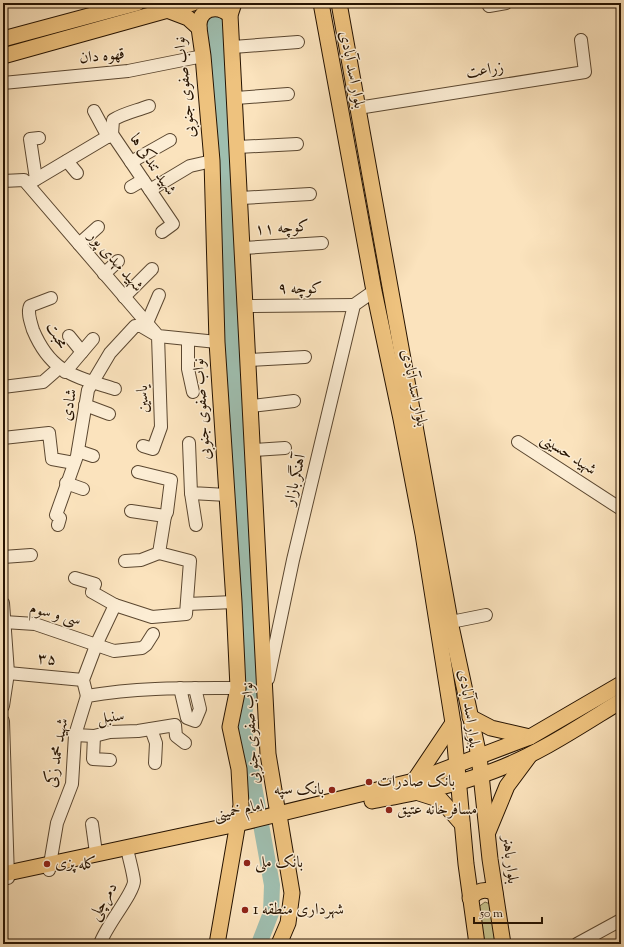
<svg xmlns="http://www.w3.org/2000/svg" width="624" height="947" font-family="'Sorts Mill Goudy',Amiri,serif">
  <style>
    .green { fill: #c6c18c; stroke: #766a46 }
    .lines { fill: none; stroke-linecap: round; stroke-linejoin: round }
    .river { stroke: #9fbeaf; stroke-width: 16 }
    .minor-casing { stroke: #5b4730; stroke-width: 14 }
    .major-casing { stroke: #261301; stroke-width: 17 }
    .minor { stroke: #fcedd4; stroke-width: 12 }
    .major { stroke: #eec27e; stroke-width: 15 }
    .poi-dot { fill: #8f2418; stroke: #fcedd4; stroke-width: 1.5 }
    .labels { text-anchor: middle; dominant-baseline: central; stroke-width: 3; stroke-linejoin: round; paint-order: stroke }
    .street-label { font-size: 16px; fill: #261301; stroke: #fcedd4 }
    .poi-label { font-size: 16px; fill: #261301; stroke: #fcedd4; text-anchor: start }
  </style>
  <rect width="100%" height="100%" fill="#fbe3bd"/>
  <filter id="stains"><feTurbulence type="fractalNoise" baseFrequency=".005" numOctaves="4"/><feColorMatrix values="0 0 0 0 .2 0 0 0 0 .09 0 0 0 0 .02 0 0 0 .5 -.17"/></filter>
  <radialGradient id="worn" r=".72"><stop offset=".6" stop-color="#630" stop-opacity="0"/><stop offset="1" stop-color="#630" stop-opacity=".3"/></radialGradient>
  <!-- green -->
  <path class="green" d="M485,902L493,905L504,944H478L477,908Z"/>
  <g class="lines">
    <!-- river -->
    <path class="river" d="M214,15L251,687L242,720L272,885L271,913L259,944"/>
    <defs>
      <g id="minor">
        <path d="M490,3L489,6L506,3"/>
        <path d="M233,47L298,42"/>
        <path d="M3,83L128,71L203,56"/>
        <path d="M236,98L288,94"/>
        <path d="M358,108L585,72L581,40"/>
        <path d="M94,111L108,137"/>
        <path d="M112,134L113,120C124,113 136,111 149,106"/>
        <path d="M238,147L297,144"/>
        <path d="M67,161L77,173"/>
        <path d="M131,162L170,140"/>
        <path d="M36,179L30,139L39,138"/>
        <path d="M3,181L24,180L158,336L217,342"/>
        <path d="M28,184L112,134L173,224L162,232"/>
        <path d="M131,187L143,180"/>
        <path d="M150,190L190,166L212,161"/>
        <path d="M241,198L310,194"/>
        <path d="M79,244L98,227"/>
        <path d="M244,248L322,243"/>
        <path d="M104,274L118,261"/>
        <path d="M124,297L152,269"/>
        <path d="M51,298L30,306C27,313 31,323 33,330C51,373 74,376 115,389"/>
        <path d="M246,306L354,305"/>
        <path d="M147,323L159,295"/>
        <path d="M69,336L82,352"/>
        <path d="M188,340V369L193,392"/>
        <path d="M249,360L305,357"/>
        <path d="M65,372L93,339"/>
        <path d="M3,387L43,382L59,368"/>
        <path d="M85,405L109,414"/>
        <path d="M252,406L294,401"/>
        <path d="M3,438L49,433L52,459L74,463"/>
        <path d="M518,442L621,509"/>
        <path d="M189,443L191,493L227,495"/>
        <path d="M254,450L285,448"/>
        <path d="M78,451L93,456"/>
        <path d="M138,472L171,480L167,512L165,516"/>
        <path d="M66,483L83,489"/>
        <path d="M191,493L196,525"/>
        <path d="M58,525L60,518L56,515L77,456L88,390L110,353L135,326H141L158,336L161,427L153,449L143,446"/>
        <path d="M3,557L31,555"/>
        <path d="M125,561L141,560L159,553"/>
        <path d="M75,578L95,584L92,592L115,605L152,617L186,614L190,561L159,553L165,516L131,511"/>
        <path d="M3,603L8,673L3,706"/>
        <path d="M187,604L234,602"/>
        <path d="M4,622L35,624L114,651L142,648L146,645L153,634"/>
        <path d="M451,622L486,615"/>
        <path d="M8,673L83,680"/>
        <path d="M268,679L293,560L354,305L374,291"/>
        <path d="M180,688L187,718L195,721L200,709L195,688"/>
        <path d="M87,696L83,680L97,643L115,605"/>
        <path d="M3,721L8,878"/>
        <path d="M151,729L156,743L155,763"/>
        <path d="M75,735L94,736L110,732L138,731L175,725L176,736L185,743"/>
        <path d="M94,736L93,759L110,760"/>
        <path d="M92,824L96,853"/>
        <path d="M49,870L57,823L72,784L75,735L87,696C139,687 185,688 238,688"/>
        <path d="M100,944C105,927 134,893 134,881C133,872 130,862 128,853"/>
        <path d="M577,944L621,920"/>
      </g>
      <g id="major">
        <path d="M234,3L230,15L268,754L278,814"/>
        <path d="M321,3L374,291L401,419L423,534L453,723L466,864L477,944"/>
        <path d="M339,3L451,626L479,756L490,859L503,944"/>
        <path d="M167,10L188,18L199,28L203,56L212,161L217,342L234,602L238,688L230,727L239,769L241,805L217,944"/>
        <path d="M199,28C198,9 216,3 230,15"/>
        <path d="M3,39L137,3"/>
        <path d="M3,56L193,3"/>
        <path d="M470,717L491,728L530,737"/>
        <path d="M414,781L453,723"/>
        <path d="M419,793L441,800L462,824"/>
        <path d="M372,801C413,793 454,786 493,771C539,754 580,726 621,701"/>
        <path d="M488,832L507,786L530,755"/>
        <path d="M3,874L237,824L414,781L530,737L621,684"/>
        <path d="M470,898C478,890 485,888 495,893"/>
        <path d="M279,944L288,923L292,893L280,821"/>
      </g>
    </defs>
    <!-- minor casing -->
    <use href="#minor" class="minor-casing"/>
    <!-- major casing -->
    <use href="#major" class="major-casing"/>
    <!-- minor -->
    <use href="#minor" class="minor"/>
    <!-- major -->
    <use href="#major" class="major"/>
  </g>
  <!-- markers -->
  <g class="poi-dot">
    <circle cx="369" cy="782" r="4"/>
    <circle cx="332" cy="790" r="4"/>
    <circle cx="389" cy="810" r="4"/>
    <circle cx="247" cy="863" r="4"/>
    <circle cx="47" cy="864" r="4"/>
    <circle cx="245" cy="910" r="4"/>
  </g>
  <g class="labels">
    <!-- street labels -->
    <g class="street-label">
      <text transform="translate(102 57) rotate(-6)">قهوه دان</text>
      <text transform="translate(351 70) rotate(79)">بلوار اسد آبادی</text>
      <text transform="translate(485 71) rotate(-9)">زراعت</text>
      <text transform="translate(186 87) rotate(-96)">نواب صفوی جنوبی</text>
      <text transform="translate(152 165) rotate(56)">شهید تندکی ها</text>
      <text transform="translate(282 229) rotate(-4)">کوچه ۱۱</text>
      <text transform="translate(115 262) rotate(49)">شهید مهدی پور</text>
      <text x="300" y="289">کوچه ۹</text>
      <text transform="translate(56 336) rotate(60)">محبت</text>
      <text transform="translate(413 388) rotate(78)">بلوار اسد آبادی</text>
      <text transform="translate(144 399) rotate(-92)">یاسین</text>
      <text transform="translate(70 405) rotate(-79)">شادی</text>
      <text transform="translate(203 409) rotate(-94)">نواب صفوی جنوبی</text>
      <text transform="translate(568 455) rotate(33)">شهید حسینی</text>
      <text transform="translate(296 480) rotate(-77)">آهنگر بازار</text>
      <text transform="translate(55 615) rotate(14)">سی و سوم</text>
      <text transform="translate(47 660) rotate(5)">۳۵</text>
      <text transform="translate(468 709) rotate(82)">بلوار اسد آبادی</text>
      <text transform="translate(111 718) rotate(-6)">سنبل</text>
      <text transform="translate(252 733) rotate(-94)">نواب صفوی جنوبی</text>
      <text transform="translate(58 753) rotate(-80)">شهید محمد زکی</text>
      <text transform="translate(239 811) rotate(-12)">امام خمینی</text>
      <text transform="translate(509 860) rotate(83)">بلوار باهنر</text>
      <text transform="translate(104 902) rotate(-59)">دمرچلی</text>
    </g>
    <!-- poi labels -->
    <g class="poi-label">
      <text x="377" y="782">بانک صادرات</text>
      <text x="324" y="790" text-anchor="end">بانک سپه</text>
      <text x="397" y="810">مسافرخانه عتیق</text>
      <text x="255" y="863">بانک ملی</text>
      <text x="55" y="864">کله پزی</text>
      <text x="253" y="910">شهرداری منطقه 1</text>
    </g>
  </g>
  <!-- margin -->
  <rect width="624" height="947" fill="none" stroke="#fbe3bd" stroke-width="16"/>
  <rect x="4" y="4" width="616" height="939" fill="none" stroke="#261301" stroke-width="2"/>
  <rect x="8" y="8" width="608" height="931" fill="none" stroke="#261301"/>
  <!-- scale -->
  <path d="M474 917v6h68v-6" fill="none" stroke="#261301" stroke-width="2"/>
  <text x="480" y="917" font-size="12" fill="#261301" stroke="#fcedd4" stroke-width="3" paint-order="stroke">50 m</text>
  <rect width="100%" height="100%" filter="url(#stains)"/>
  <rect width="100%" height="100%" fill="url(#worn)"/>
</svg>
